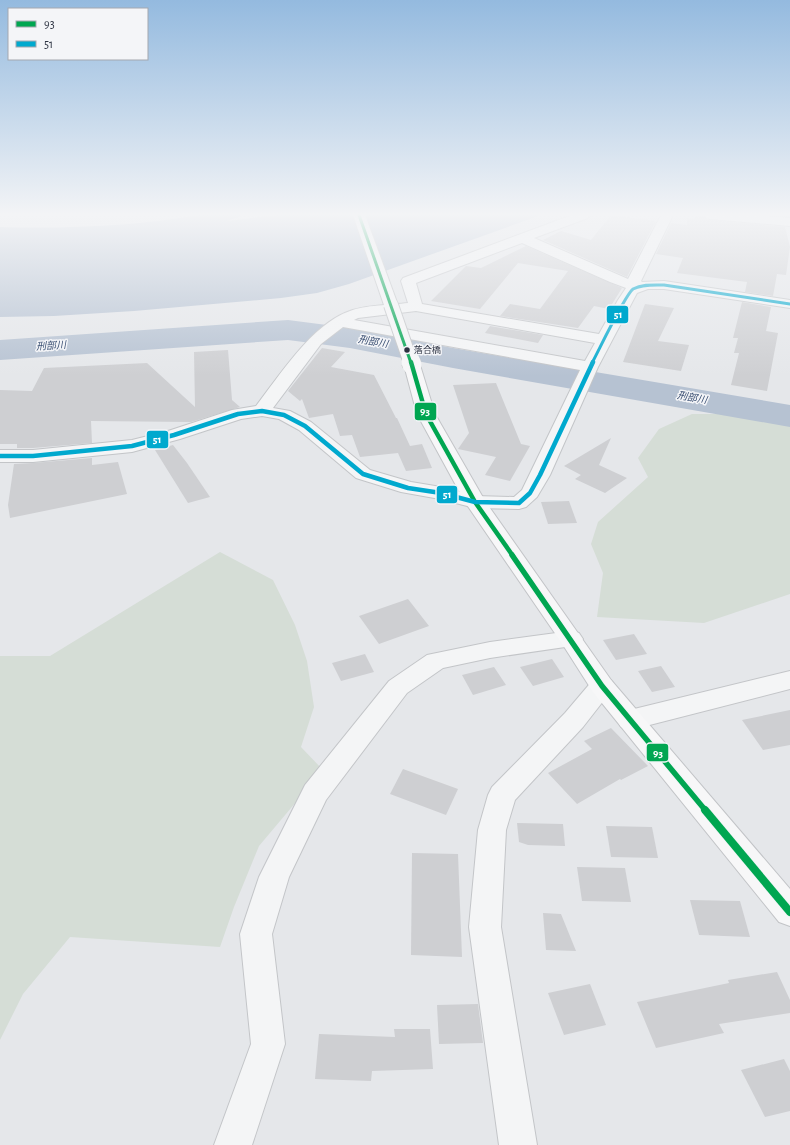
<svg xmlns="http://www.w3.org/2000/svg" width="790" height="1145" font-family="'Alegreya Sans','Noto Sans JP',sans-serif">
  <style>
    .green { fill: #d5ddd6 }
    .water { fill: #b6c2d2 }
    .lines { fill: none; stroke-linecap: round; stroke-linejoin: round }
    .river { fill: #b6c2d2; fill-rule: evenodd }
    .building { fill: #cecfd2 }
    .minor-casing { stroke: #c3c5c8; stroke-width: 2 }
    .major-casing { stroke: #c2c4c7; stroke-width: 2 }
    .minor { fill: #f4f5f6; fill-rule: evenodd }
    .major { fill: #f7f7f8; fill-rule: evenodd }
    .major-bridge-far1-casing { stroke: #c2c4c7; stroke-width: 16; stroke-linecap: butt }
    .major-bridge-casing { stroke: #c2c4c7; stroke-width: 20; stroke-linecap: butt }
    .major-bridge-far1 { stroke: #f7f7f8; stroke-width: 14 }
    .major-bridge { stroke: #f7f7f8; stroke-width: 19 }
    .bus-1-far3-casing { stroke: #f4f5f8; stroke-width: 5 }
    .bus-1-far2-casing { stroke: #f4f5f8; stroke-width: 7 }
    .bus-1-far1-casing { stroke: #f4f5f8; stroke-width: 8 }
    .bus-1-casing { stroke: #f4f5f8; stroke-width: 10 }
    .bus-2-far1-casing { stroke: #f4f5f8; stroke-width: 5 }
    .bus-2-casing { stroke: #f4f5f8; stroke-width: 7 }
    .bus-1-far3 { stroke: #00a651; stroke-width: 3 }
    .bus-1-far2 { stroke: #00a651; stroke-width: 4.5 }
    .bus-1-far1 { stroke: #00a651; stroke-width: 5.5 }
    .bus-1 { stroke: #00a651; stroke-width: 8 }
    .bus-2-far1 { stroke: #00a9ce; stroke-width: 3 }
    .bus-2 { stroke: #00a9ce; stroke-width: 4.5 }
    .bus-dot { fill: #2d3342; stroke: #f4f5f8; stroke-width: 1.5 }
    .labels { text-anchor: middle; dominant-baseline: central; stroke-width: 3; stroke-linejoin: round; paint-order: stroke }
    .far-bus-label { font-size: 9px; fill: #2d3342; stroke: #f4f5f8; text-anchor: start }
    .far-water-label { font-size: 10px; font-style: italic; fill: #3a4f72; stroke: #f4f5f8 }
    .line-badge { stroke: #f4f5f8; stroke-width: 1.5 }
    .badge-label { font-size: 11px; text-anchor: middle; font-weight: bold; fill: #fff }
  </style>
  <rect width="100%" height="100%" fill="#e5e7ea"/>
  <!-- green -->
  <g class="green">
    <path d="M692,414H784L790,417V594L704,623L597,617L603,573L591,544L598,522L648,477L638,458L659,429Z"/>
    <path d="M220,552L273,580L295,625L307,661L314,707L301,747L323,770L259,846L234,907L220,947L70,937L23,994L0,1040V656H50Z"/>
  </g>
  <!-- water -->
  <path class="water" d="M200,215H244L227,221L277,215H541L349,284L317,293L281,298L134,311L54,316L0,317V227C66,229 134,226 200,215Z"/>
  <g class="lines">
    <!-- river -->
    <path class="river" d="M288,320L350,328L453,348L790,405V427L453,368L350,348L288,340L0,360V340Z"/>
  </g>
  <!-- building -->
  <g class="building">
    <path d="M611,215L656,221L627,277L543,240L561,231L591,240Z"/>
    <path d="M695,215H703L705,219L710,220L785,227L790,247L786,275L777,274L773,296L745,292L747,282L677,273L683,258L656,254L671,223L687,225V218L695,219Z"/>
    <path d="M526,246L622,288L609,309L594,306L578,328L500,316L510,304L540,309L568,271L518,263L480,309L431,301L466,266L481,268Z"/>
    <path d="M742,302L771,307L766,331L778,333L767,391L731,385L739,353H734L738,338H733Z"/>
    <path d="M645,304L674,308L658,341L689,345L681,371L623,362Z"/>
    <path d="M490,326L543,335L538,343L485,333Z"/>
    <path d="M322,348L345,352L331,367L374,375L396,418H397L410,446L422,444L432,468L406,471L398,453L360,457L352,435L340,436L333,414L309,418L302,399L300,401L288,391Z"/>
    <path d="M228,350L232,400L240,407L191,422L91,421L92,443L33,448H17V444H0V390L32,391L44,368L147,363L195,407L194,352Z"/>
    <path d="M496,383L521,444L530,446L510,481L485,475L496,457L458,449L469,433L453,385Z"/>
    <path d="M611,438L599,465L627,478L605,493L575,479L581,475L564,466Z"/>
    <path d="M173,445L187,463L210,497L188,503L155,450Z"/>
    <path d="M92,458V465L118,462L127,494L10,518L8,505L14,464L33,463Z"/>
    <path d="M569,501L577,523L548,524L541,502Z"/>
    <path d="M408,599L429,626L379,644L359,616Z"/>
    <path d="M634,634L647,654L616,660L603,640Z"/>
    <path d="M365,654L374,672L341,681L332,663Z"/>
    <path d="M552,659L564,677L533,686L520,667Z"/>
    <path d="M661,666L675,687L652,692L638,671Z"/>
    <path d="M494,667L506,685L473,695L462,675Z"/>
    <path d="M790,710V745L763,750L742,720Z"/>
    <path d="M611,728L648,766L621,780L620,779L577,804L548,773L592,749L584,741Z"/>
    <path d="M403,769L458,789L446,815L390,794Z"/>
    <path d="M517,823L563,824L565,846L528,845L519,842Z"/>
    <path d="M606,826L652,827L658,858L611,857Z"/>
    <path d="M412,853L458,854L462,957L411,955Z"/>
    <path d="M577,867L625,868L631,902L582,901Z"/>
    <path d="M690,900L740,901L750,937L699,935Z"/>
    <path d="M543,913L561,914L576,951L546,950Z"/>
    <path d="M777,972L790,1000V1013L719,1024L724,1033L656,1048L637,1002L729,983L728,980Z"/>
    <path d="M590,984L606,1025L564,1035L548,993Z"/>
    <path d="M478,1004L483,1043L439,1044L437,1005Z"/>
    <path d="M394,1029H430L433,1069L372,1071L371,1081L315,1079L319,1034L395,1037Z"/>
    <path d="M784,1059L790,1071V1111L765,1117L741,1070Z"/>
  </g>
  <g class="lines">
    <defs>
      <g id="minor">
        <path d="M572,215H590L588,218L534,238L628,279L661,215H673L641,281L642,282L664,281L790,300V308L664,289H648L637,293L598,367L550,475L537,497L526,507L519,509L475,508L440,499L401,492L356,478L299,430L279,419L262,416L241,419L180,439L132,452L33,462H0V450H33L132,440L168,431L232,410L256,406C280,375 312,324 350,311C364,305 391,305 408,303L401,281L403,278ZM522,243L610,282L626,288L618,300L599,334L422,304L416,283ZM416,311L595,343L585,361L354,320L358,318ZM343,327L580,370L522,490L514,497L475,496L441,487L411,482L370,470L311,422L290,411L273,408L321,344Z"/>
        <path d="M704,215H756L790,218V226L710,219L706,218Z"/>
        <path d="M571,631L579,633L583,639L579,645L490,658L443,668L407,693L326,800L289,877L272,934L285,1044L252,1145H214L251,1044L240,934L259,877L305,785L389,681L427,655L490,642Z"/>
        <path d="M790,671V689L630,730L621,727L617,720L621,713L630,710Z"/>
        <path d="M602,677L611,680L615,686L583,727L515,800L506,830L501,927L537,1145H499L469,927L478,830L488,795L492,787L565,713L593,680Z"/>
      </g>
      <g id="major">
        <path d="M353,215H365L398,305L396,308L391,309L386,308L384,305Z"/>
        <path d="M412,360L418,362L420,365L435,414L485,501L611,680L790,889V926L779,922L593,692L563,645L465,502L417,414L404,365L406,362Z"/>
      </g>
    </defs>
    <!-- minor casing -->
    <use href="#minor" class="minor-casing"/>
    <!-- major casing -->
    <use href="#major" class="major-casing"/>
    <!-- minor -->
    <use href="#minor" class="minor"/>
    <!-- major -->
    <use href="#major" class="major"/>
    <defs>
      <path id="major-bridge-far1" d="M391,305L411,363"/>
      <path id="major-bridge" d="M411,362L412,365"/>
    </defs>
    <!-- major-bridge-far1 casing -->
    <use href="#major-bridge-far1" class="major-bridge-far1-casing"/>
    <!-- major-bridge casing -->
    <use href="#major-bridge" class="major-bridge-casing"/>
    <!-- major-bridge-far1 -->
    <use href="#major-bridge-far1" class="major-bridge-far1"/>
    <!-- major-bridge -->
    <use href="#major-bridge" class="major-bridge"/>
    <defs>
      <path id="bus-1-far3" d="M359,215L411,363"/>
      <path id="bus-1-far2" d="M411,362L426,414L475,502L513,556"/>
      <path id="bus-1-far1" d="M512,555L602,686L706,811"/>
      <path id="bus-1" d="M705,810L790,912"/>
      <path id="bus-2-far1" d="M592,363C599,350 625,295 633,289C642,284 654,285 664,285L790,304"/>
      <path id="bus-2" d="M0,456H33L132,446L174,435L238,414L262,411L284,415L305,426L363,474L408,488L441,493L475,502L519,503L530,493L540,475L593,362"/>
    </defs>
    <!-- bus-1-far3 casing -->
    <use href="#bus-1-far3" class="bus-1-far3-casing"/>
    <!-- bus-1-far2 casing -->
    <use href="#bus-1-far2" class="bus-1-far2-casing"/>
    <!-- bus-1-far1 casing -->
    <use href="#bus-1-far1" class="bus-1-far1-casing"/>
    <!-- bus-1 casing -->
    <use href="#bus-1" class="bus-1-casing"/>
    <!-- bus-2-far1 casing -->
    <use href="#bus-2-far1" class="bus-2-far1-casing"/>
    <!-- bus-2 casing -->
    <use href="#bus-2" class="bus-2-casing"/>
    <!-- bus-1-far3 -->
    <use href="#bus-1-far3" class="bus-1-far3"/>
    <!-- bus-1-far2 -->
    <use href="#bus-1-far2" class="bus-1-far2"/>
    <!-- bus-1-far1 -->
    <use href="#bus-1-far1" class="bus-1-far1"/>
    <!-- bus-1 -->
    <use href="#bus-1" class="bus-1"/>
    <!-- bus-2-far1 -->
    <use href="#bus-2-far1" class="bus-2-far1"/>
    <!-- bus-2 -->
    <use href="#bus-2" class="bus-2"/>
  </g>
  <!-- sky -->
  <linearGradient id="sky" x2="0" y2="1"><stop stop-color="#94badf"/><stop offset="0.57" stop-color="#f3f4f6"/><stop offset="1" stop-color="#f3f4f6" stop-opacity="0"/></linearGradient>
  <rect width="790" height="376" fill="url(#sky)"/>
  <!-- markers -->
  <circle class="bus-dot" cx="407" cy="350" r="3.5"/>
  <g class="labels">
    <!-- far-bus labels -->
    <g class="far-bus-label">
      <text x="414" y="350">落合橋</text>
    </g>
    <!-- far-water labels -->
    <g class="far-water-label">
      <text transform="translate(373 342) rotate(10)">刑部川</text>
      <text transform="translate(51 346) rotate(-4)">刑部川</text>
      <text transform="translate(692 398) rotate(10)">刑部川</text>
    </g>
  </g>
  <g class="line-badge">
    <rect x="606" y="305" width="23" height="19" rx="4" fill="#00a9ce"/>
    <rect x="414" y="402" width="23" height="19" rx="4" fill="#00a651"/>
    <rect x="146" y="430" width="23" height="19" rx="4" fill="#00a9ce"/>
    <rect x="436" y="485" width="22" height="19" rx="4" fill="#00a9ce"/>
    <rect x="646" y="743" width="23" height="19" rx="4" fill="#00a651"/>
  </g>
  <g class="badge-label">
    <text x="618" y="318">51</text>
    <text x="425" y="415">93</text>
    <text x="157" y="443">51</text>
    <text x="447" y="498">51</text>
    <text x="658" y="757">93</text>
  </g>
  <!-- legend -->
  <rect x="8" y="8" width="140" height="52" fill="#f4f5f8" stroke="#a4a7af"/>
  <rect x="16" y="21" width="20" height="6" fill="#00a651" stroke="#a4a7af"/>
  <text x="44" y="28" font-size="12" fill="#2d3342">93</text>
  <rect x="16" y="41" width="20" height="6" fill="#00a9ce" stroke="#a4a7af"/>
  <text x="44" y="48" font-size="12" fill="#2d3342">51</text>
</svg>
